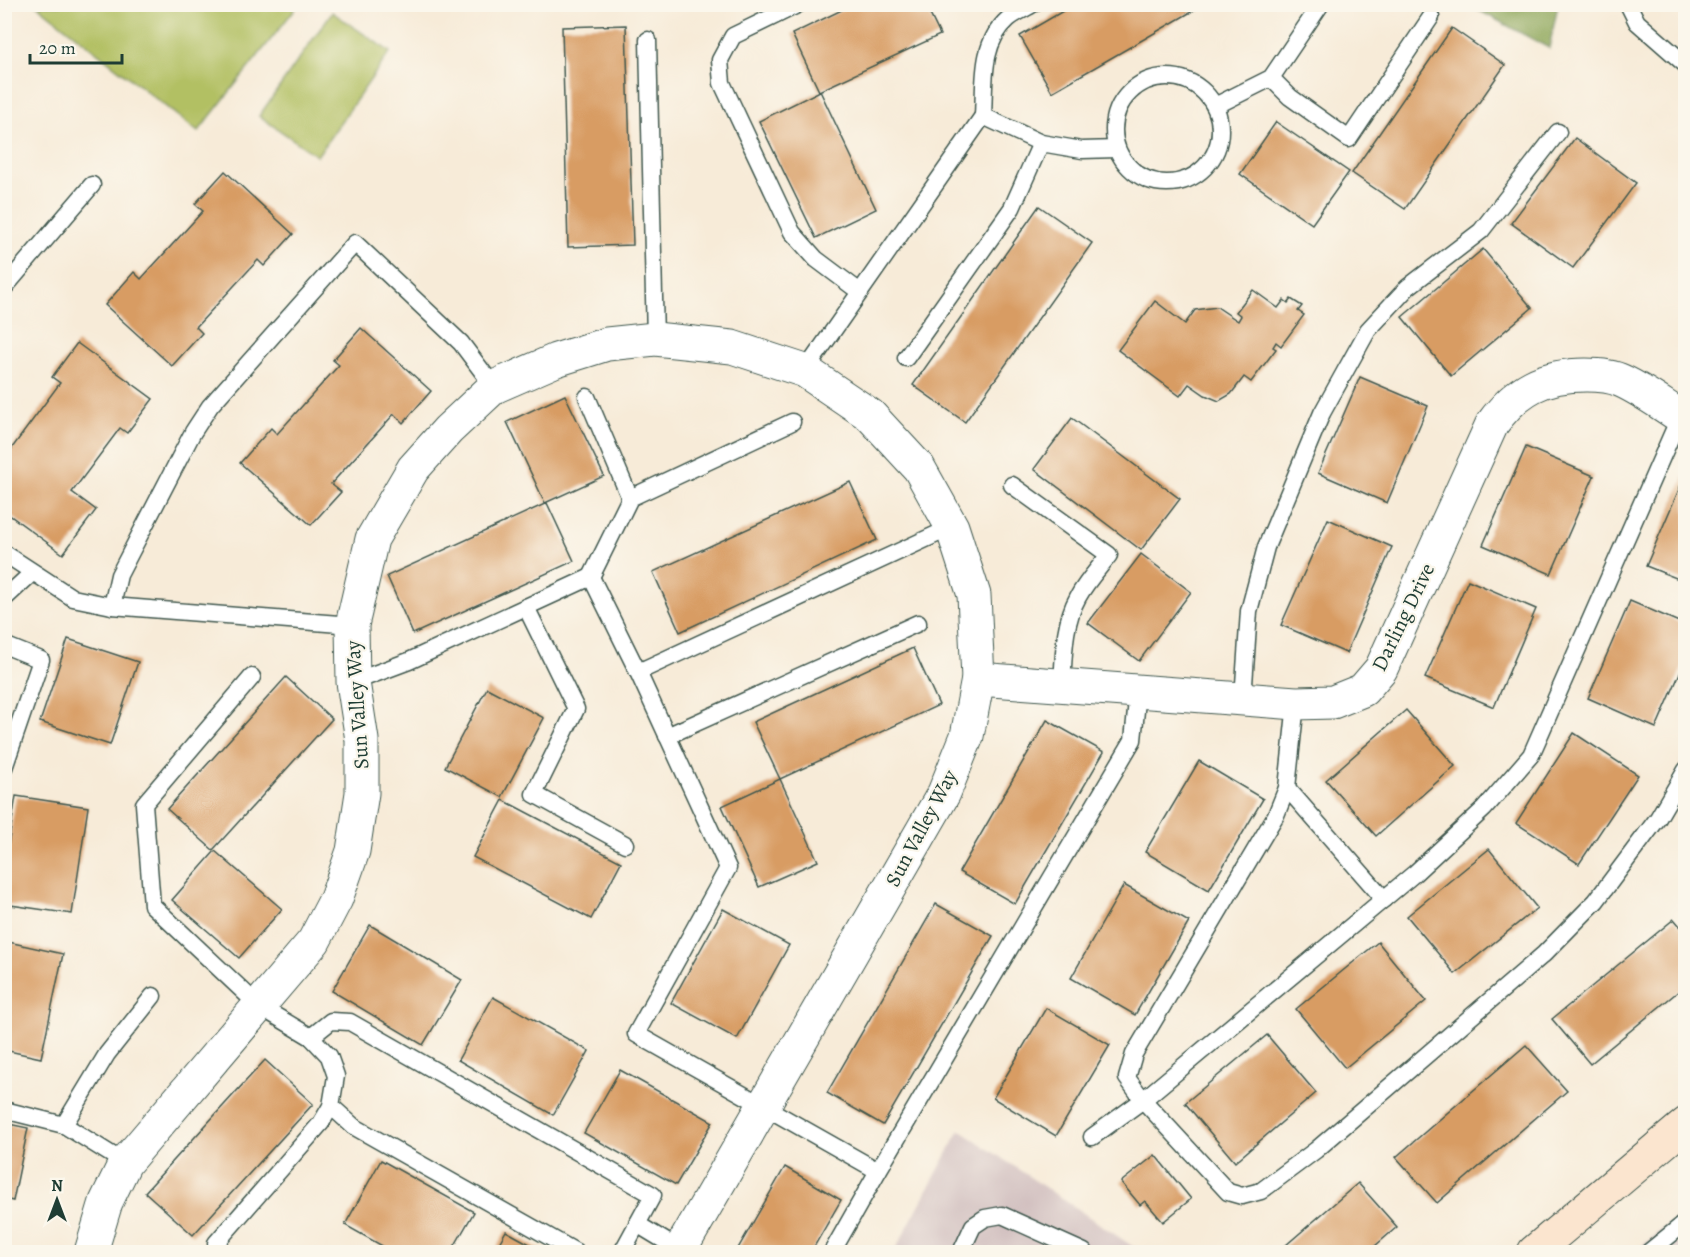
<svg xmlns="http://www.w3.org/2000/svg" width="1690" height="1257" font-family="Alegreya,serif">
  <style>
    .industrial { fill: #d1bfbf }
    .green { fill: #b2c063; stroke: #687e4c; stroke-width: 1.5 }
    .forest { fill: #8da659; stroke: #567246; stroke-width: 1.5 }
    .building { fill: #d89c63 }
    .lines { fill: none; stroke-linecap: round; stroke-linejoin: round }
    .lane-casing { stroke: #3f574d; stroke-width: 19 }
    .street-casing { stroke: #3f574d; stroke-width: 35 }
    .secondary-casing { stroke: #3f574d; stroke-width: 35 }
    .lane { stroke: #fff; stroke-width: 16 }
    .street { stroke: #fff; stroke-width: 33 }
    .secondary { stroke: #fbe5cf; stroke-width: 33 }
    .labels { text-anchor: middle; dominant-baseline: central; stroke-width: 4.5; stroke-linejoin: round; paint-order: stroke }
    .street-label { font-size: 21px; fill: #1f3d34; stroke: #fbf7ec }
  </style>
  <rect width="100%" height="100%" fill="#fbf7ec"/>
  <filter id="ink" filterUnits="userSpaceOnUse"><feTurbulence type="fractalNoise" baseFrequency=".0167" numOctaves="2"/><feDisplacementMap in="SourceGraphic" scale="12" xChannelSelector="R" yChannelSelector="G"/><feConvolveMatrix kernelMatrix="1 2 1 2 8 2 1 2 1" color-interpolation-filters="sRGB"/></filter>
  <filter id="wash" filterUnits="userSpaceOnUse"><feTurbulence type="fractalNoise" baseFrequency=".008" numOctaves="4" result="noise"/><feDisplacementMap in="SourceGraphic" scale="24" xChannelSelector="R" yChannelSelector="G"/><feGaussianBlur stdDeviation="1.35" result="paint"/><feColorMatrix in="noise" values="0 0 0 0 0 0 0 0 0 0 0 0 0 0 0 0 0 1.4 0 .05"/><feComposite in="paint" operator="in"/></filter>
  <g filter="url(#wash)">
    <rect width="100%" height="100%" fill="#f7ebd8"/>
    <!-- industrial -->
    <g class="industrial">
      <path d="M960,1130L1141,1252H894Z"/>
      <path d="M1685,1211V1252H1634Z"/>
    </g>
    <!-- green -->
    <g class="green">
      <path d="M37,5H298L198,132Z"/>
      <path d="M332,12L390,52L317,156L259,116Z"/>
    </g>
    <!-- forest -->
    <path class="forest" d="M1469,5H1558L1549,48Z"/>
    <g id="blocks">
      <!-- building -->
      <g class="building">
        <path d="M854,4H925L940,35L819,91L792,34Z"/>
        <path d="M1075,4H1205L1052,92L1020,36Z"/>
        <path d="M626,25L633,245L568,247L562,27Z"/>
        <path d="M1452,28L1505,65L1405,209L1352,173Z"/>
        <path d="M820,91L876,209L816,238L759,121Z"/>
        <path d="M1276,122L1349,172L1312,224L1240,174Z"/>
        <path d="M1575,138L1636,183L1573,268L1511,223Z"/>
        <path d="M225,171L293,234L264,266L258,260L196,327L202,333L172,366L105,305L134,272L141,279L203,211L195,204Z"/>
        <path d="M1039,206L1092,243L965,422L913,385Z"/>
        <path d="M1483,249L1532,308L1451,376L1402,317Z"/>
        <path d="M1253,290L1278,308L1284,300L1288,303L1291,299L1302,306L1298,311L1304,315L1281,346L1276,342L1273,347L1276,349L1251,382L1244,377L1231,394L1219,401L1205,395L1189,384L1180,396L1118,350L1155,301L1185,324L1195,310L1217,307L1238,321L1241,316L1236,312Z"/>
        <path d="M361,328L431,391L403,423L394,414L331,484L341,492L311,525L240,463L271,428L277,434L339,365L333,360Z"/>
        <path d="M77,343L153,399L127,433L120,428L72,492L96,510L63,554L4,511V442L12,448L60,383L52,377Z"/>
        <path d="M1360,377L1428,406L1387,503L1318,473Z"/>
        <path d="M565,395L604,476L545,503L507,422Z"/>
        <path d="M1072,418L1180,499L1141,550L1034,469Z"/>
        <path d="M1526,447L1594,476L1551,574L1483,545Z"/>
        <path d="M1686,473V582L1646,566Z"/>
        <path d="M850,482L877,540L680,632L653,572Z"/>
        <path d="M547,503L574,561L413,634L387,576Z"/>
        <path d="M1328,519L1392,547L1346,653L1281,625Z"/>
        <path d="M1141,554L1191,592L1139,661L1088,623Z"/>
        <path d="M1468,580L1536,609L1494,707L1425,678Z"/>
        <path d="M1630,601L1686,625V659L1656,728L1588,698Z"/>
        <path d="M68,639L138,662L110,745L40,722Z"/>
        <path d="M913,648L939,705L780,779L753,722Z"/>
        <path d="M286,677L332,719L213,850L167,809Z"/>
        <path d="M487,688L544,718L502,797L445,767Z"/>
        <path d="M1406,710L1455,766L1376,836L1326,780Z"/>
        <path d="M1047,720L1104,752L1015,904L959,872Z"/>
        <path d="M1574,733L1638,775L1579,864L1516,823Z"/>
        <path d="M1199,761L1263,799L1209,890L1145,852Z"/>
        <path d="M780,779L818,861L759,887L722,806Z"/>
        <path d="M16,796L88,807L72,914L4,904V871Z"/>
        <path d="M503,800L621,862L591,919L473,857Z"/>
        <path d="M1489,849L1537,908L1455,974L1407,916Z"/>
        <path d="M215,851L282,909L239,958L172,900Z"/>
        <path d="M1124,885L1189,922L1135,1015L1071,978Z"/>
        <path d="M936,904L993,936L883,1125L827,1093Z"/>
        <path d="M723,909L789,945L737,1039L671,1003Z"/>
        <path d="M1674,919L1686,933V985L1590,1064L1552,1019Z"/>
        <path d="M370,925L462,980L423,1045L332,991Z"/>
        <path d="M4,941L63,954L41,1058L4,1050Z"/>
        <path d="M1378,942L1426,1001L1345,1068L1296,1009Z"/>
        <path d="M493,997L589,1051L553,1115L458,1060Z"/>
        <path d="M1046,1008L1110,1045L1056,1136L993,1098Z"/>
        <path d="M1267,1035L1316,1093L1235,1162L1185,1103Z"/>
        <path d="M1526,1045L1567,1091L1437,1203L1396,1157Z"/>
        <path d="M265,1060L313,1104L193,1235L145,1192Z"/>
        <path d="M620,1070L713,1122L676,1185L584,1133Z"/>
        <path d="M4,1123L28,1128L13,1201L4,1199Z"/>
        <path d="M1155,1155L1191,1199L1163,1222L1145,1201L1140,1205L1121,1182Z"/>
        <path d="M381,1160L474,1212L451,1252H393L345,1225Z"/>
        <path d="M785,1167L841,1200L811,1252H736Z"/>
        <path d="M1358,1183L1397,1227L1368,1252H1278Z"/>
        <path d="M506,1231L544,1252H494Z"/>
      </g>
    </g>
  </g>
  <g filter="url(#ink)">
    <use href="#blocks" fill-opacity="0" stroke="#3f574d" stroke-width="1.5"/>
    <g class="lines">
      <defs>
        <g id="lane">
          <path d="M799,4L733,36L720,60L722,83L792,232L816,259L860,292"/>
          <path d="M1033,4C1025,9 1015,13 1008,19C980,44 985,82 983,116L1041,143L1082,150L1117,149"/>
          <path d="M1628,4L1637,22L1686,65"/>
          <path d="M648,40L655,339"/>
          <circle cx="1167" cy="130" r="53"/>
          <path d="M1271,78L1290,97L1349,139L1431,17"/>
          <path d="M1215,106L1271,78L1321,4"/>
          <path d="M4,288L92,185"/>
          <path d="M906,358L1012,208L1041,143"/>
          <path d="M805,371L983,116"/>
          <path d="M587,397L630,498"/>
          <path d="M1012,485L1109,555C1099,568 1086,582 1078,597C1063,624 1064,656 1062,685"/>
          <path d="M4,553L73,598L112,606L352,625"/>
          <path d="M591,577L630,498L792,422"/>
          <path d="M4,599L32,573"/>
          <path d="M112,606L119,575L193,432L210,406L355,243L461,343L494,387"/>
          <path d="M526,607L576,709L534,794L625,844"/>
          <path d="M4,645L41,660L4,768"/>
          <path d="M638,672L952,527"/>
          <path d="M353,682L409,661L591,577L638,672L728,868L636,1034L878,1171"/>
          <path d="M1243,699L1249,611L1266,547L1322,413L1368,330L1408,287L1481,231L1558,132"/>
          <path d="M1296,703L1287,788L1276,815L1134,1054L1127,1078L1143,1100L1228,1192L1242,1196L1261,1191L1316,1150L1544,954L1596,901L1658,818L1686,770"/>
          <path d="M667,736L918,623"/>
          <path d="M1287,788L1384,899"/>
          <path d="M311,1037L331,1021L350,1022L653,1195L622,1252"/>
          <path d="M331,1106L353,1126L576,1252"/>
          <path d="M4,1110L64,1125L125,1163"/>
          <path d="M64,1125L107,1054L153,996"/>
          <path d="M1092,1137L1143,1100L1415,873L1484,809L1531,755L1680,416"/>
          <path d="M637,1224L680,1250"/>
          <path d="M216,1243L321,1123L331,1106L336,1076L329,1056L311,1037L259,1006L152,905L144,804L252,677"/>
          <path d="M832,1252L878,1171L1133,740L1138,691"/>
          <path d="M961,1252L973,1226L985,1218L1002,1215L1084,1252"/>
          <path d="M1649,1252L1686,1222"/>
        </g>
        <g id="street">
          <path d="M978,679L1296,703L1333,702L1363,690L1381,669L1492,424C1517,389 1543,375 1586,375C1597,375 1612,376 1622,381C1644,391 1665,407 1686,420"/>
          <path d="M91,1252L106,1202L125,1163L314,941L336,899L353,851L362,793V740L353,682L352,625L372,539L413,469L448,430L494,387L556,360L607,344L655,339L732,347L805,371L870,415L919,468L952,527L974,595L978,679L967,736L944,793L679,1252"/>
        </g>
        <path id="secondary" d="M1534,1252L1686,1124"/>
      </defs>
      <!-- lane casing -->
      <use href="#lane" class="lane-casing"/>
      <!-- street casing -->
      <use href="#street" class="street-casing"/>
      <!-- secondary casing -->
      <use href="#secondary" class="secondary-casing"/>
      <!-- lane -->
      <use href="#lane" class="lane"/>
      <!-- street -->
      <use href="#street" class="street"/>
      <!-- secondary -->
      <use href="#secondary" class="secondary"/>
    </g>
  </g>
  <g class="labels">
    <!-- street labels -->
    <g class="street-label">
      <text transform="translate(1403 617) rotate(-64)">Darling Drive</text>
      <text transform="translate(357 705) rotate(-94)">Sun Valley Way</text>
      <text transform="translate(921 828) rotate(-62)">Sun Valley Way</text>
    </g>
  </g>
  <!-- margin -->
  <rect width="1690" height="1257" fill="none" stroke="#fbf7ec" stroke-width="24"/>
  <!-- north arrow -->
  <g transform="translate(57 1200)" stroke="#fbf7ec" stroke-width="4.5" paint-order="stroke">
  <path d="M0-4.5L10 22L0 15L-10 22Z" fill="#1f3d34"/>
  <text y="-9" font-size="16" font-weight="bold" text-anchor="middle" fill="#1f3d34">N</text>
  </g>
  <!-- scale -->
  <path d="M30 54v9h92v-9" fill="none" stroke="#1f3d34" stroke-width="3"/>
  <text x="39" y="54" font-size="18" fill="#1f3d34" stroke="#fbf7ec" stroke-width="4.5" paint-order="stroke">20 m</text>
</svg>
